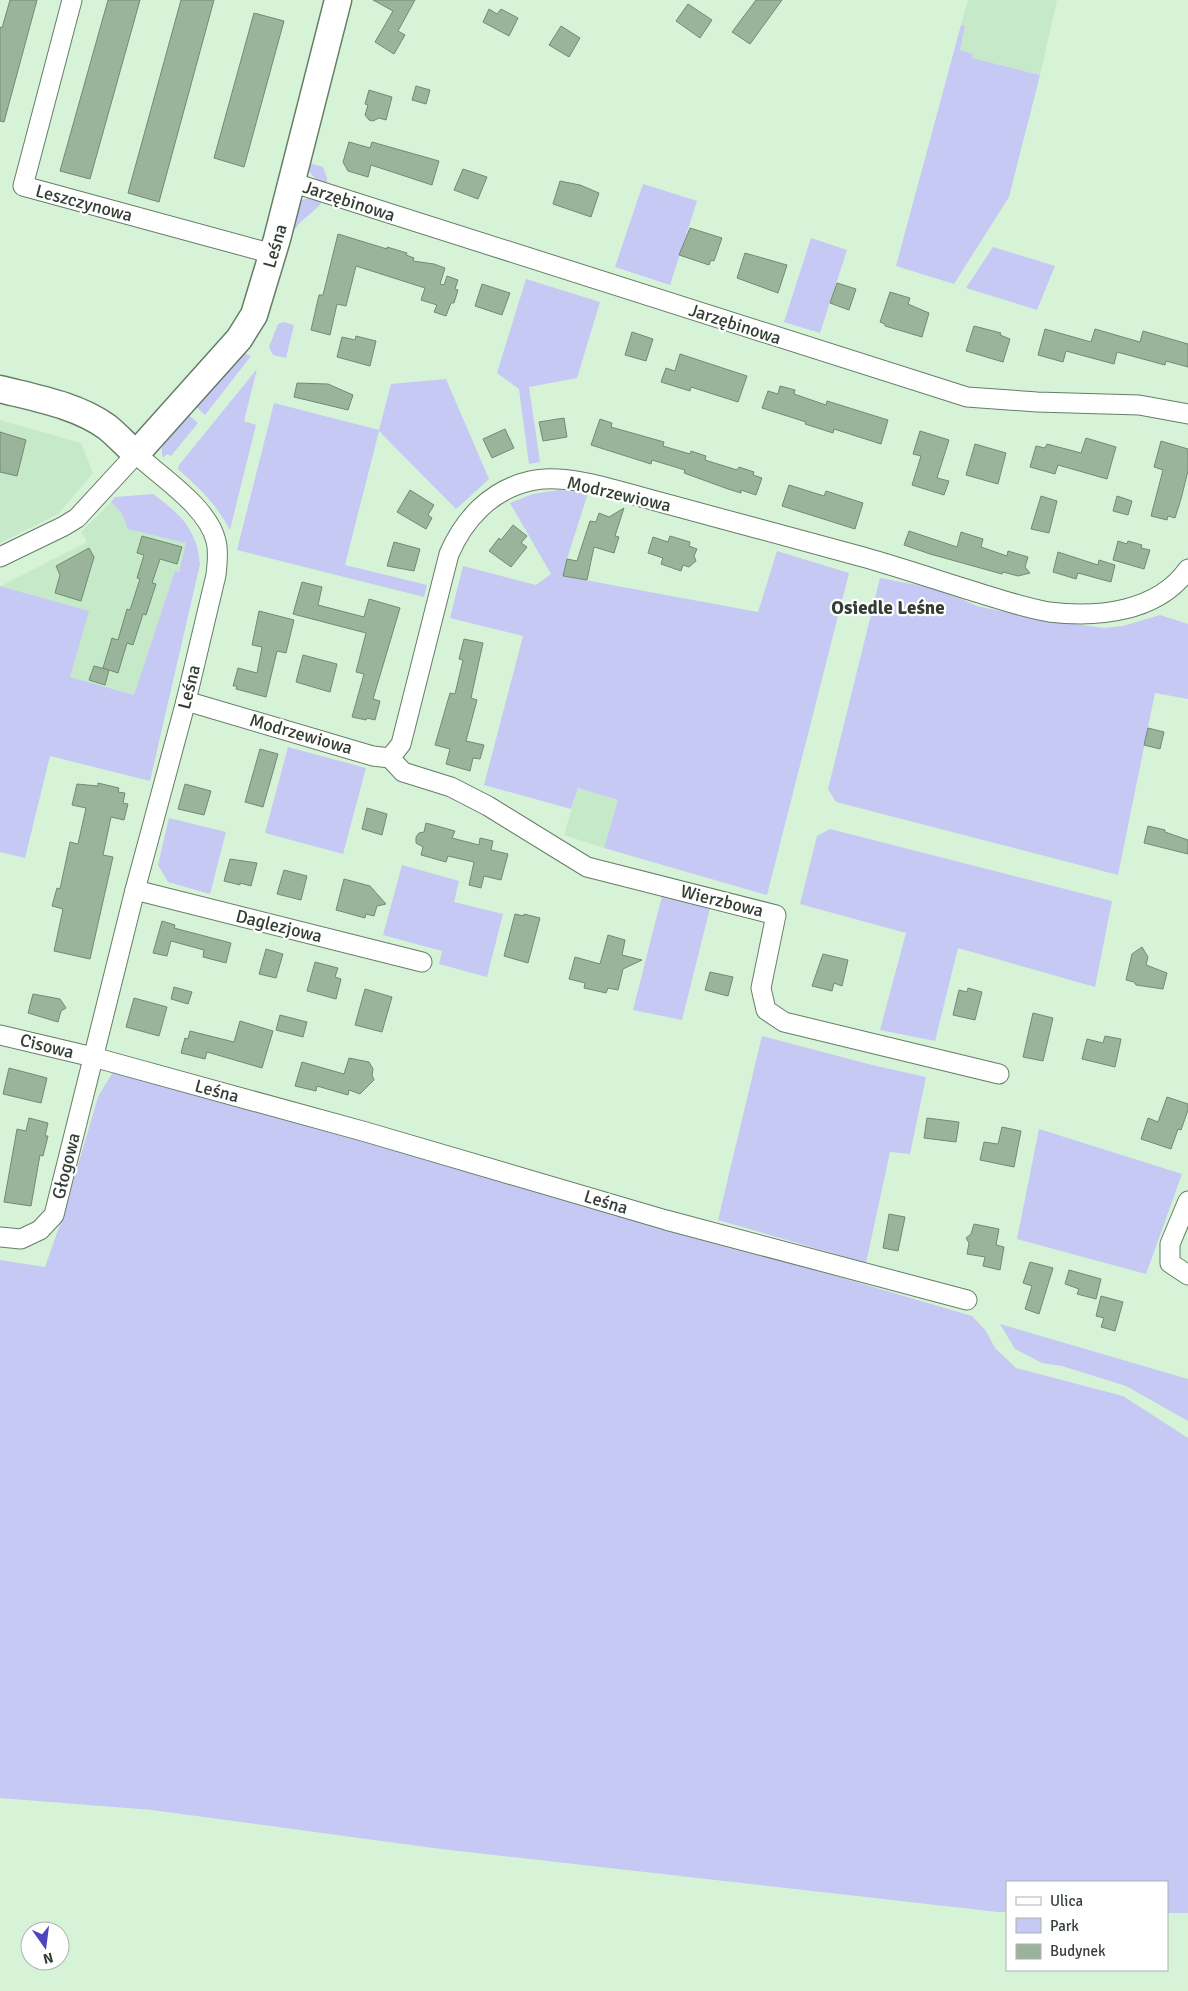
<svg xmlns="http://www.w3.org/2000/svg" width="1188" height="1991" font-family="Signika,sans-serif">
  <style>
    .built { fill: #c6e9c9 }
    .green { fill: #c5c9f3 }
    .building { fill: #99b49b; stroke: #718b73 }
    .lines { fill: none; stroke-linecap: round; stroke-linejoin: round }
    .street-casing { stroke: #647e66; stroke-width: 21 }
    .secondary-casing { stroke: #647e66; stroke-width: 29 }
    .street { stroke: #fff; stroke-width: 19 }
    .secondary { stroke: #fff; stroke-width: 26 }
    .labels { text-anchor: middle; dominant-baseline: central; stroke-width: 4.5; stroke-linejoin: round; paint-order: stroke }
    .street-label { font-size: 18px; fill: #333e34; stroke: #fff }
    .neighbourhood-label { font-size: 19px; font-weight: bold; fill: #333e34; stroke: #fff }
  </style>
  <rect width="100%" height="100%" fill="#d6f3d8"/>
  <!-- built -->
  <g class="built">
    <path d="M968,0H1057L1040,75L971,58L973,54L960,50L965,26L961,25Z"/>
    <path d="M0,420L81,443L93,473L58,514L0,543Z"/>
    <path d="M111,502L122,514L128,529L187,543L179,572L175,571L134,695L70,677L88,611L1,586L87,542L81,532Z"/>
    <path d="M578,788L618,800L604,848L564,835Z"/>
  </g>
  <!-- green -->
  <g class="green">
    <path d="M961,25L965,26L960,50L973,54L972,58L1040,75L1009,197L954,284L896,266Z"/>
    <path d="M309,163L323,167L327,178V183C317,181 312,177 307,167Z"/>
    <path d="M643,184L697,201L670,285L615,267Z"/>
    <path d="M312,197L323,200C316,212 303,217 295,229L293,226L295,206L302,200Z"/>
    <path d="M811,238L847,250L820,333L784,322Z"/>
    <path d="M993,247L1055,266L1037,310L966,288Z"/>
    <path d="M526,279L600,302L577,378L529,387L540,462L529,464L519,389L497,373Z"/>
    <path d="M284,322L294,325L286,358L273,355L269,347L278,324Z"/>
    <path d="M241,352L251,356L205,415L192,403Z"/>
    <path d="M257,369L244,421L256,425L230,530C214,501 202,491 178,469L179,465Z"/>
    <path d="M446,379L489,479L456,509L379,431L345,565L427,585L424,597L237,550L274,403L379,430L391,384Z"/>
    <path d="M185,412L198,423L171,456L167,454L163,458C158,436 172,428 185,412Z"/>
    <path d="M559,490L588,493L567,559L563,576L758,612L777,551L849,573L767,895L604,848L618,800L578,788L571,809L484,785L523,636L450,618L463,566L536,585L551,574L510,503L533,494Z"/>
    <path d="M153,494C180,514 197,529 200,564L150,781L50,756L25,858L0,852V586L89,611L70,677L134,695L175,571L179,572L186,543L128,529L122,514L111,502L115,497Z"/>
    <path d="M880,578L939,589L977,606L1031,618L1104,628L1123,626L1160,615L1188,624V699L1155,693L1118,875L836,802L828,789Z"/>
    <path d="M288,747L366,768L343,854L265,833Z"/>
    <path d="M169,818L226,832L210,894L168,882L158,865Z"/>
    <path d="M830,829L1112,901L1095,987L958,948L935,1041L880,1030L906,933L800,904L817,836Z"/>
    <path d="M402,865L459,881L454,902L503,914L487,977L439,964L442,951L383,935Z"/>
    <path d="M662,896L710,908L682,1020L633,1010Z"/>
    <path d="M762,1036L872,1065L926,1077L910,1154L890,1152L866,1263L718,1220Z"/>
    <path d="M114,1070L328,1127L972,1316L986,1331L995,1348L1016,1368L1123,1396L1188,1438V1913H1167V1882H1007V1912H998L441,1849L152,1810L0,1798V1260L45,1267L64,1213L98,1097Z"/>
    <path d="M1039,1129L1182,1174L1146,1274L1017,1239Z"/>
    <path d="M1000,1324L1188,1379V1421L1126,1386L1062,1366L1042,1363L1015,1349Z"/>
  </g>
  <!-- building -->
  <g class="building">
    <path d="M10,0H37L4,122L0,121V27L2,28Z"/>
    <path d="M108,0H140L90,179L60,171Z"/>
    <path d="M181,0H214L159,202L128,193Z"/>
    <path d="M373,0H415L398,31L405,35L394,54L375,42L393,11Z"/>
    <path d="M756,0H782L750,44L732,32Z"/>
    <path d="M688,4L712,20L700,38L676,21Z"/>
    <path d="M489,9L497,14L501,9L518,18L509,36L483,22Z"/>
    <path d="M254,13L284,21L244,167L214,158Z"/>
    <path d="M561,26L580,38L569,57L549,45Z"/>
    <path d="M416,86L430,90L426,104L412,100Z"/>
    <path d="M369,90L392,97L386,120L379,118L373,121L369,120L365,115L368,105L365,104Z"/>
    <path d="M349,142L370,148L372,142L439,161L432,185L371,165L368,177L348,171L343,162Z"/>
    <path d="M463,169L487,177L478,199L454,190Z"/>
    <path d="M560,181L580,185L599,193L591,217L553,204Z"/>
    <path d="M690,228L722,238L714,261L711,260L709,265L679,255Z"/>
    <path d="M338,234L387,249V247L407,253L406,255L414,258L413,261L434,264L445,268L440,284L444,285L447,276L458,280L455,289L458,290L454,303H451L446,316L434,312L437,305L421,300L425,288L356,266L346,306L337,304L330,335L311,330L319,295H323Z"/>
    <path d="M745,253L787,265L778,293L737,278Z"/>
    <path d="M837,283L856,289L849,310L830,303Z"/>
    <path d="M482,284L510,293L502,315L475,306Z"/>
    <path d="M890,292L910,298L908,304L929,313L922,337L885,326V324L880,322Z"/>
    <path d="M974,326L1001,333L1000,335L1010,339L1003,362L966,351Z"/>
    <path d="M1045,329L1091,342L1095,329L1140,342L1143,331L1188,344V367L1166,361L1165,365L1117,352L1114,364L1066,351L1063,362L1038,355Z"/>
    <path d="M632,332L653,339L646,361L625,355Z"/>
    <path d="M356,336L376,341L370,366L337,357L342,337L355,340Z"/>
    <path d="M680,354L747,376L738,402L691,387L690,391L661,382L666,368L675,371Z"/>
    <path d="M297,383L328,384L353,395L348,410L294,397Z"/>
    <path d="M780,386L795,390L794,394L826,405L827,401L888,420L881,444L834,429L833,433L805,424L806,422L762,408L768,391L778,394Z"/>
    <path d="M564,418L567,437L543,441L539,422Z"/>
    <path d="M600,419L612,423L611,427L664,442L663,446L690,454L691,451L706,456L705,460L737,470L739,467L754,472L753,475L762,478L756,495L741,490V493L728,489L684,473L685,470L652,460L651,464L591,445Z"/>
    <path d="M505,429L514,448L492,458L483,439Z"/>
    <path d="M920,431L949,440L937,478L949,481L944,495L912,485L921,456L913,454Z"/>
    <path d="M0,432L26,440L17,476L0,472Z"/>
    <path d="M1086,438L1116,447L1107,479L1058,465L1055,474L1030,467L1036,446L1045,448L1047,444L1081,453Z"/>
    <path d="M1161,441L1188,449V471L1181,499L1175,518L1168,516L1167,520L1151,516L1163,470L1154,467Z"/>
    <path d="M975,444L1006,453L998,484L966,475Z"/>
    <path d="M789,485L824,496L826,491L863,503L855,529L782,506Z"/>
    <path d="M410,490L434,505L428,515L432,518L426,529L397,512Z"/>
    <path d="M1041,496L1057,501L1049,533L1031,529Z"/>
    <path d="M1117,496L1132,501L1128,515L1113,511Z"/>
    <path d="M624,508L615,536L619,537L614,553L594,547L587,580L563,576L567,559L577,561L590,521L596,522L599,513L609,517Z"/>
    <path d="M513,525L527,536L521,543L527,547L511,567L489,551L499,538L501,540Z"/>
    <path d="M909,531L957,547L961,532L983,539L981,547L1007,556L1008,551L1028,557L1025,567L1030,573L1018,576L1003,572L1002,574L930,554L904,545Z"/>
    <path d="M142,536L182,547L177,564L160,559L152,583L156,584L146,615L143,614L133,645L127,643L118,673L103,668L112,638L118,640L127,609L130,610L140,579L137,578L144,555L137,553Z"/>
    <path d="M670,536L690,542L689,546L697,549L694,556L696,561L689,567L683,565L681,571L661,564L663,558L648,553L653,537L668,542Z"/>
    <path d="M1118,541L1127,544L1128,541L1142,545L1141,548L1150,550L1144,569L1113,560Z"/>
    <path d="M394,542L420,549L414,571L387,566Z"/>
    <path d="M89,548L94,557L81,601L55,593L60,575L56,566Z"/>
    <path d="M1058,552L1098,565L1099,560L1115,565L1111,582L1078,573L1076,579L1053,572Z"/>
    <path d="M302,582L322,587L318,605L364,617L369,599L400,608L373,699L380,701L375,720L367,718L366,720L352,717L364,674L356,672L366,633L293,614Z"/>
    <path d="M259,611L294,620L286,653L277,651L266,697L236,689L237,686H233L238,668L257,673L262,647L252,645Z"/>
    <path d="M464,639L483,643L471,698L477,700L466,741L484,745L480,759L473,758L470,771L446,764L450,749L435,745L450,693L455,694L463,660L459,659Z"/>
    <path d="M303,655L337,664L330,692L296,682Z"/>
    <path d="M94,666L109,670L105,685L89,680Z"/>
    <path d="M1148,728L1164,732L1160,749L1144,745Z"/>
    <path d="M260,749L278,754L263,807L245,802Z"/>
    <path d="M98,783L119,788L118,792L125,793L123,803L128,804L124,820L111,817L103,855L113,857L90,959L54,951L63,909L52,906L57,888L60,889L70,842L78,844L86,808L72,805L77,784L98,786Z"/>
    <path d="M185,784L211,791L204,815L178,809Z"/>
    <path d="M367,808L387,814L382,835L362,829Z"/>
    <path d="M426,823L455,831L452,838L479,845L480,838L493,841L491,850L508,854L501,880L484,876L481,888L469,885L474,862L448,856L446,862L421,855L423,847L416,843V837L419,833L424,832Z"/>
    <path d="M1148,826L1165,830V832L1188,840V854L1144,843Z"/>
    <path d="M230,859L257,863L251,886L240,883V885L224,881Z"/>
    <path d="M284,870L307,876L301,900L277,894Z"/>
    <path d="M344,879L370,886L386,904L377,906L374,916L366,914L365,918L336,910Z"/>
    <path d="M515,914L524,916V914L540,918L528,963L504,956Z"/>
    <path d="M162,921L175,925L174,928L231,943L226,963L203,957L204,950L171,941L167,956L153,953Z"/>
    <path d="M608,935L625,940L622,955L642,960L623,969L618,990L608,988L606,993L584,988L585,983L569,979L575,957L600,964Z"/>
    <path d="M1142,947L1148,957L1146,965L1167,973L1163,989L1136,985L1134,982L1126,980L1132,954Z"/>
    <path d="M266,949L283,954L276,978L259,974Z"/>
    <path d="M823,954L848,960L842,986L834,983L832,991L812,986Z"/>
    <path d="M315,962L338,968L335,977L341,979L336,999L307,991Z"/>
    <path d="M710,972L733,977L728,996L705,990Z"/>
    <path d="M174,987L192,992L188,1004L171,999Z"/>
    <path d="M968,988L982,992L975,1020L953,1015L959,990L967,992Z"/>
    <path d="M365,989L392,997L382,1032L355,1025Z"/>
    <path d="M33,994L60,999L66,1008L61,1011L58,1022L28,1013Z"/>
    <path d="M134,998L167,1007L159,1036L126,1027Z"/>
    <path d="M1033,1013L1053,1018L1043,1061L1023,1057Z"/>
    <path d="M280,1015L307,1022L303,1037L276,1030Z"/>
    <path d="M240,1021L273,1031L262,1068L207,1052L205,1059L181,1053L185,1038L188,1039L190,1031L234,1042Z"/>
    <path d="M1105,1036L1121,1039L1115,1067L1082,1059L1087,1039L1103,1043Z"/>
    <path d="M349,1058L369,1062L373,1069L372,1075L374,1080L360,1094L349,1090L348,1095L317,1086L316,1091L295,1086L302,1062L344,1074Z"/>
    <path d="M9,1068L47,1078L41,1103L3,1094Z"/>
    <path d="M1167,1097L1188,1104V1110L1181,1130L1178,1129L1171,1149L1141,1139L1148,1118L1158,1122Z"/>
    <path d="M29,1118L48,1123L45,1136H48L43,1156L40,1155L31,1206L4,1202L17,1129L26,1131Z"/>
    <path d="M927,1118L959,1122L956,1142L924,1138Z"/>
    <path d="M1002,1127L1021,1131L1014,1167L980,1160L984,1142L998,1144Z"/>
    <path d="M889,1214L905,1217L898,1251L883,1248Z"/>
    <path d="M974,1224L999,1229L996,1245L1004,1247L1000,1270L983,1266L985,1257L967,1254L969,1243L966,1238L971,1234Z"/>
    <path d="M1030,1262L1053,1268L1039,1314L1025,1309L1032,1286L1023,1283Z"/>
    <path d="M1069,1270L1101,1279L1096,1299L1077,1294L1079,1289L1065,1284Z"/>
    <path d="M1101,1296L1123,1302L1115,1331L1101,1327L1104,1318L1096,1316Z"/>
  </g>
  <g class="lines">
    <defs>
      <g id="street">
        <path d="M72,0L23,186L273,254"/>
        <path d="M291,182L967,397L1037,402L1139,405L1188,414"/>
        <path d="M0,557L64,526L77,518L136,454C161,477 208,507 216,541C219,552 217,564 216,575L186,701L135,890L54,1215L40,1230L21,1239L0,1237"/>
        <path d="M186,701L373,756L390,758"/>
        <path d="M390,758L401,744L449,554C464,519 491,490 530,481C566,472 621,492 656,501C725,520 794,538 863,557C902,568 940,581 979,593C1002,600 1025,608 1049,612C1098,618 1158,612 1188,569"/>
        <path d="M390,758L403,772L451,787L488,806L587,867L776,915L761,988L766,1010L784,1022L999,1074"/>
        <path d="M135,890L422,962"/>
        <path d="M0,1035L93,1057L366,1132L666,1220L967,1300"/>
        <path d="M1188,1201L1170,1244V1263L1188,1275"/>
      </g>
      <path id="secondary" d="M0,389C35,398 77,405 107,427C117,435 126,445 136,454L239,339L254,315L277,239L338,0"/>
    </defs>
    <!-- street casing -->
    <use href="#street" class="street-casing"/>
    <!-- secondary casing -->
    <use href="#secondary" class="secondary-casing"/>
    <!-- street -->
    <use href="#street" class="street"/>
    <!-- secondary -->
    <use href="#secondary" class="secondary"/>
  </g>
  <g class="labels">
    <!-- street labels -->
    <g class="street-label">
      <text transform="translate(349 201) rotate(18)">Jarzębinowa</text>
      <text transform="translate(84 203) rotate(15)">Leszczynowa</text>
      <text transform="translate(275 246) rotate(-74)">Leśna</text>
      <text transform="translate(735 324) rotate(18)">Jarzębinowa</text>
      <text transform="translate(619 494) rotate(13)">Modrzewiowa</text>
      <text transform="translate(189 687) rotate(-76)">Leśna</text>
      <text transform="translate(301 734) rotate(16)">Modrzewiowa</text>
      <text transform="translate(722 901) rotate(14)">Wierzbowa</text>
      <text transform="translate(279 926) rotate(14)">Daglezjowa</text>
      <text transform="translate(47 1046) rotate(14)">Cisowa</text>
      <text transform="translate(217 1091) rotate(15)">Leśna</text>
      <text transform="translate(66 1166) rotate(-76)">Głogowa</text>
      <text transform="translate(606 1202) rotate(17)">Leśna</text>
    </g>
    <!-- neighbourhood labels -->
    <g class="neighbourhood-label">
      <text x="888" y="608">Osiedle Leśne</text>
    </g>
  </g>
  <!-- legend -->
  <rect x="1006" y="1881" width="162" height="90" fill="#ffffff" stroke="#adb2ae"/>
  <rect x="1016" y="1897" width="25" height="8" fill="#ffffff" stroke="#adb2ae"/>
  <text x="1050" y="1906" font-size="15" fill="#333e34">Ulica</text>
  <rect x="1016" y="1918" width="25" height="15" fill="#c5c9f3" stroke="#adb2ae"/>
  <text x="1050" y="1931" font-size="15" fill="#333e34">Park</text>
  <rect x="1016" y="1944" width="25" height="15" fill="#99b49b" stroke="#adb2ae"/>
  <text x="1050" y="1956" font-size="15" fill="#333e34">Budynek</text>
  <!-- north arrow -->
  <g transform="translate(45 1946) rotate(166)"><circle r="24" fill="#ffffff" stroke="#adb2ae"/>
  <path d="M0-4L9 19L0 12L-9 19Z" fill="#4f44bb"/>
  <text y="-8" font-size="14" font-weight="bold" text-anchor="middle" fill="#333e34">N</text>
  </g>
</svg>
